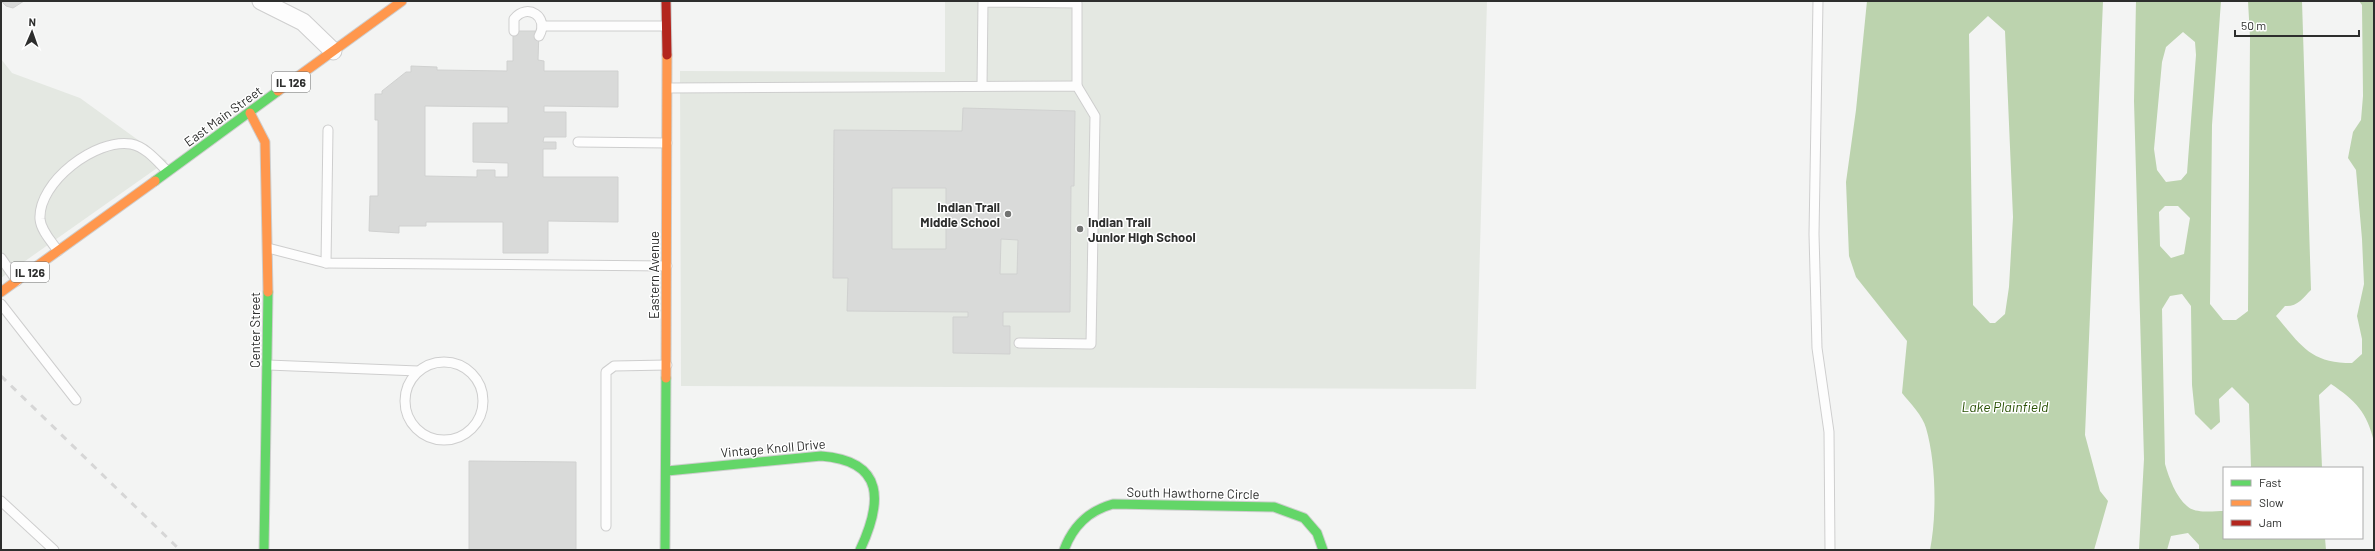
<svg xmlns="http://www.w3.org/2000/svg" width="2375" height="551" font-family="Barlow,sans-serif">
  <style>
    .built { fill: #e4e8e2 }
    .water { fill: #bcd3ae; fill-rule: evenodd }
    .building { fill: #d9dad9; stroke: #d0d1d0; fill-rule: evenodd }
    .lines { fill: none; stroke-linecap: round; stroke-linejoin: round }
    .lane-casing { stroke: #cecece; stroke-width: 11 }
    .street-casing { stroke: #cecece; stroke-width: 19 }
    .fast-casing { stroke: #cecece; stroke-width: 11 }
    .slow-casing { stroke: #cecece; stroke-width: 11 }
    .jam-casing { stroke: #cecece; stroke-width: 11 }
    .lane { stroke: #fdfdfd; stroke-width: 9 }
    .street { stroke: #fdfdfd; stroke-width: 17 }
    .fast { stroke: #63d668; stroke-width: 9 }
    .slow { stroke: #ff974d; stroke-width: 9 }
    .jam { stroke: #b3261e; stroke-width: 9 }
    .rail { stroke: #d6d6d6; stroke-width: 3; stroke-dasharray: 7 7; stroke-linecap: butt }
    .poi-dot { fill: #727372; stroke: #fff; stroke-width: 1.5 }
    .labels { text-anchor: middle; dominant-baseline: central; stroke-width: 3; stroke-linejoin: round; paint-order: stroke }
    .shield { fill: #fff; stroke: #6c6d6c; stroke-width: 1 }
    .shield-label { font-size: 12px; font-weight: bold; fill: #2d2e2d }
    .street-label { font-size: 13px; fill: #2d2e2d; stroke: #fff }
    .poi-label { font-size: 13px; font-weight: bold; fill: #2d2e2d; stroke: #fff; text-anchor: end }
    .water-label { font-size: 14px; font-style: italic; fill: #295104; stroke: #fff }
  </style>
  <rect width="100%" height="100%" fill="#f3f4f3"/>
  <!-- built -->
  <g class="built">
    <path d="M945,1H1487L1476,389L681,386L680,71L945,72Z"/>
    <path d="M1,59L12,73L80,98L167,161L1,278Z"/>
  </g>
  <!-- water -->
  <g class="water">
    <path d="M1867,1H2103L2085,435L2100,491L2108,501L2094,550H1930C1937,515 1936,462 1926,428C1923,416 1910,403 1902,393L1907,341L1856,277L1849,256L1846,182L1856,110ZM1988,16L2005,31L2013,217L2009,287L2005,314L1995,323H1990L1973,305L1969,34Z"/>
    <path d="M2136,1H2221L2212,125L2210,304L2223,320H2236L2248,311L2250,37L2248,1H2302L2311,290C2303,298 2297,307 2285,306L2276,316C2301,345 2310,363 2352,363L2362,354V339L2357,316L2364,284L2362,239L2356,170L2348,158L2353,132L2361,120L2363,96L2362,5L2359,1H2374V442C2367,412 2356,401 2331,384L2319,395L2322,468H2251L2249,404L2232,387L2219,399L2220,422L2211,430L2195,414L2192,385L2191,306L2182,294L2170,296L2162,309L2165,464C2169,478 2176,497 2187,506C2195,514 2214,511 2224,511V538H2325L2326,550H2199V545L2188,533L2171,536L2167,550H2139L2144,459L2134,101ZM2183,32L2195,42L2196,55L2187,173L2181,180L2166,182L2157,170L2154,149L2162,62L2166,47ZM2165,206H2178L2190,218L2184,254L2171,258L2160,246L2159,212Z"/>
  </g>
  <!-- building -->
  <g class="building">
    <path d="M1,1H24L13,8L6,6Z"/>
    <path d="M513,31H539L538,60L544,61V71H618V107L544,106V112H566V137H544L543,142H556V149H543V177H618V222L548,221V253H503V222H426V226H399V233L369,231L370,196H378V120H375V94H382V91L406,72H411V66L437,67V70L507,71V61H513ZM425,106L508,107V123H473V162L508,163V177H495V170H477V177L425,176Z"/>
    <path d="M963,108L1075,111L1074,186H1071L1070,312H1003V326H1010V354L953,353V317H968V312L847,311L848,278H833L834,130L962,131ZM892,188H946V249H892ZM1001,239L1018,240L1017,274H1000Z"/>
    <path d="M469,461L576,462V550H469Z"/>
  </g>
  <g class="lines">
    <defs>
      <g id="lane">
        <path d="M1818,1L1814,234L1817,348L1829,432L1830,550"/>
        <path d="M542,26H666"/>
        <path d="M514,31V19C527,2 550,17 539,36"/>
        <path d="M982,86L983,2L1077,3V86"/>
        <path d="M668,88L1077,86L1095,116L1091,344L1019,343"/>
        <path d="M578,142L667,143"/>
        <path d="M268,248L326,263L667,266"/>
        <path d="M58,251C52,242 41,231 40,219C38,182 96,138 131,144C146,147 157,161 167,171"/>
        <path d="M1,258L17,281"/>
        <path d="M326,263L328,130"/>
        <path d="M1,304L76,400"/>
        <circle cx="444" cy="401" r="39"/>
        <path d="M268,365L418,371"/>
        <path d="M1,501L54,550"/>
        <path d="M606,526V372L614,366L667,365"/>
      </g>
      <path id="street" d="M261,1L303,22L333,51"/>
      <g id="fast">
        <path d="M155,181L278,91"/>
        <path d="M667,471L821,456C886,461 882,503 860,550"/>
        <path d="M264,550L268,292"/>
        <path d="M665,550L666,378"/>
        <path d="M1064,550C1073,526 1088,511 1113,504L1274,507L1304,518L1317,533L1323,550"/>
      </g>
      <g id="slow">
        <path d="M278,91L402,1"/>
        <path d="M250,113L265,142L268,292"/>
        <path d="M1,292L155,181"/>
        <path d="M666,378L667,55"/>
      </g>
      <path id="jam" d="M666,1L667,55"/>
    </defs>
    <!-- lane casing -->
    <use href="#lane" class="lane-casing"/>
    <!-- street casing -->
    <use href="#street" class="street-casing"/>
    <!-- fast casing -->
    <use href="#fast" class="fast-casing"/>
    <!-- slow casing -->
    <use href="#slow" class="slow-casing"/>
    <!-- jam casing -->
    <use href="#jam" class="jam-casing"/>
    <!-- lane -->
    <use href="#lane" class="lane"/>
    <!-- street -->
    <use href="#street" class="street"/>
    <!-- fast -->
    <use href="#fast" class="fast"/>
    <!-- slow -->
    <use href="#slow" class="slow"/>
    <!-- jam -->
    <use href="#jam" class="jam"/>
    <!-- rail -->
    <path class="rail" d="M1,376L180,550"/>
  </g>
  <!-- markers -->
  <g class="poi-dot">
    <circle cx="1008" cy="214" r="4"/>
    <circle cx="1080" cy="229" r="4"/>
  </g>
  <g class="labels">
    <!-- shield labels -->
    <g class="shield">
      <rect x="272" y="72" width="38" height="20" rx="3"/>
      <rect x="11" y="262" width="38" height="20" rx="3"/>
    </g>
    <g class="shield-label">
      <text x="291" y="82">IL 126</text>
      <text x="30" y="272">IL 126</text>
    </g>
    <!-- street labels -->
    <g class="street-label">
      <text transform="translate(223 116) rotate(-36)">East Main Street</text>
      <text transform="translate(654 275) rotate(-90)">Eastern Avenue</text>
      <text transform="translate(255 330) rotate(-90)">Center Street</text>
      <text transform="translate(773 448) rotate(-5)">Vintage Knoll Drive</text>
      <text transform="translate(1193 493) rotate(1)">South Hawthorne Circle</text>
    </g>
    <!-- poi labels -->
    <g class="poi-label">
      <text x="1000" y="207">Indian Trail<tspan x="1000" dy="15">Middle School</tspan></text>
      <text x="1088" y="222" text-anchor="start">Indian Trail<tspan x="1088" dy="15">Junior High School</tspan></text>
    </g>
    <!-- water labels -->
    <g class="water-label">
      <text x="2005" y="406">Lake Plainfield</text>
    </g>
  </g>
  <!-- border -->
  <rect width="2375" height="551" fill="none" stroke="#2d2e2d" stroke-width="4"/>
  <!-- legend -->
  <rect x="2223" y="467" width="140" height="72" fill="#ffffff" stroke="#ababab"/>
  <rect x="2231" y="480" width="20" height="6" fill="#63d668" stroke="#ababab"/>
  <text x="2259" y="487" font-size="12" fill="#2d2e2d">Fast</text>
  <rect x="2231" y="500" width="20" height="6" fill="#ff974d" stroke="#ababab"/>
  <text x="2259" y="507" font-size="12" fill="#2d2e2d">Slow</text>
  <rect x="2231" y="520" width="20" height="6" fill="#b3261e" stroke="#ababab"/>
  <text x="2259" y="527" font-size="12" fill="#2d2e2d">Jam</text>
  <!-- north arrow -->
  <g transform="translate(32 32) rotate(2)" stroke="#ffffff" stroke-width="3" paint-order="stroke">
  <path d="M0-3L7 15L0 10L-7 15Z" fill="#2d2e2d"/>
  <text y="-6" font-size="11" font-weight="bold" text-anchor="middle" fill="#2d2e2d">N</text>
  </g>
  <!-- scale -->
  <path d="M2235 30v6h124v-6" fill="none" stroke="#2d2e2d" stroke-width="2"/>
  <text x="2241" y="30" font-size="12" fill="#2d2e2d" stroke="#ffffff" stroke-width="3" paint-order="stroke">50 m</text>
</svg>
